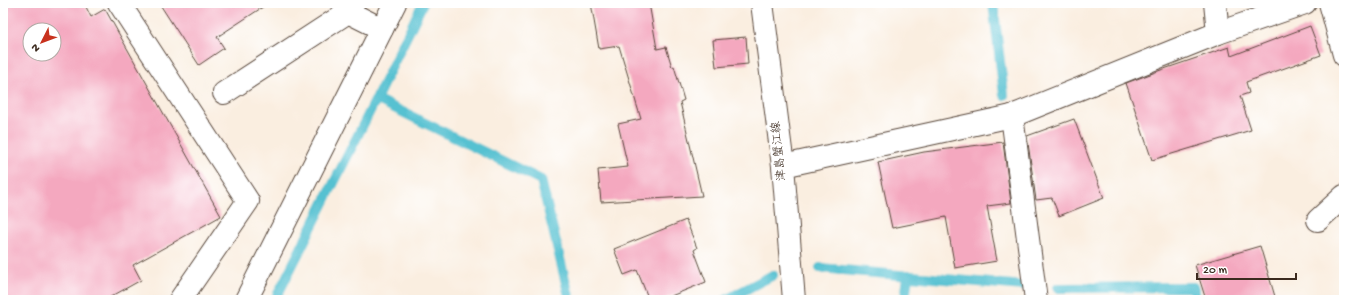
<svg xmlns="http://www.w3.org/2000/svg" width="1347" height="303" font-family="'Gochi Hand','Klee One',sans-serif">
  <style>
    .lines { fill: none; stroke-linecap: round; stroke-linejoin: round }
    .stream { stroke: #56c1d1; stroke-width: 10 }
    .building { fill: #f4a8bf; fill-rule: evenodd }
    .minor-casing { stroke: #58473b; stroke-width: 24 }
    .major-casing { stroke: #58473b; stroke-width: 24 }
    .minor { stroke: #fff; stroke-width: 22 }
    .major { stroke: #fff; stroke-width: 22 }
    .labels { text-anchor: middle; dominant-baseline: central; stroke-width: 4; stroke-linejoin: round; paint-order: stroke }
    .street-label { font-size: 12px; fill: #3b2a1e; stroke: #fff }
  </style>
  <rect width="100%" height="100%" fill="#fff"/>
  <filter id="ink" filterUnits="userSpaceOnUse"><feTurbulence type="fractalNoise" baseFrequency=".025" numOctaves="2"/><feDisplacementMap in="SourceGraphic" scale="8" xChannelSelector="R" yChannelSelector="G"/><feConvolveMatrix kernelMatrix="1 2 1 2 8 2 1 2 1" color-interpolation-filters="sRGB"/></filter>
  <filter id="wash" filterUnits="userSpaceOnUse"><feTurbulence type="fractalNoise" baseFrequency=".012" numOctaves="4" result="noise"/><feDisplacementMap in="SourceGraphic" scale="16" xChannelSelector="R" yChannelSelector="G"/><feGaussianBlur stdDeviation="0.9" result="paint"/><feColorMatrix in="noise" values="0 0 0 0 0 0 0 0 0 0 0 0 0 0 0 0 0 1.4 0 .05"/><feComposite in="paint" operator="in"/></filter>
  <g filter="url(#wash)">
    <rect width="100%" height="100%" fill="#faeee0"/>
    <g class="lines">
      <!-- stream -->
      <g class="stream">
        <path d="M993,3L1004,95"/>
        <path d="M376,99L423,3"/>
        <path d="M820,268L1024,286"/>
        <path d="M1058,288L1193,287L1197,300"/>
        <path d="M275,300L376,99L541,180L570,300"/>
        <path d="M726,300L773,275"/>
        <path d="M905,300L908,275"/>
      </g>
    </g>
    <g id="blocks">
      <!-- building -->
      <g class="building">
        <path d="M3,3H84L91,17L105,9L221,216L133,265L141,280L105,300H3ZM30,30H54V54H30Z"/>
        <path d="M159,3H269L217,37L224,48L199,65Z"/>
        <path d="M591,3H649L657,49L666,47L672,67L674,66L684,100L680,102L702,196L601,202L598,170L628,167L618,124L641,119L619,46L599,49Z"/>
        <path d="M1310,26L1321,55L1246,82L1249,93L1240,96L1251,130L1152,160L1126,83L1161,70L1229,47L1231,56Z"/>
        <path d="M746,37L748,64L716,67L713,40Z"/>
        <path d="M1074,119L1104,198L1059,216L1052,198L1036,200L1027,136Z"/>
        <path d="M1003,142L1011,203L987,206L997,261L955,268L946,217L892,228L878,162L924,152Z"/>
        <path d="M686,220L697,248L694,250L706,282L661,300H649L637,270L624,275L614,249Z"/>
        <path d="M1260,246L1276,300H1206L1195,265Z"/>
      </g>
    </g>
  </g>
  <g filter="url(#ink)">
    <use href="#blocks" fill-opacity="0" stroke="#58473b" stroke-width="1"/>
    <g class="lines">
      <defs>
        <g id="minor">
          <path d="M119,3L248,201L180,300"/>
          <path d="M1215,3L1218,33"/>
          <path d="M1330,3L1344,55"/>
          <path d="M224,93L348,12L382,29"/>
          <path d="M1012,116L1036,300"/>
          <path d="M783,166L1012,116L1218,33L1305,3"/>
          <path d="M1318,220L1344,196"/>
          <path d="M246,300L395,3"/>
        </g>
        <path id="major" d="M762,3L783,166L794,300"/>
      </defs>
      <!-- minor casing -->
      <use href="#minor" class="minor-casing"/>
      <!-- major casing -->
      <use href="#major" class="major-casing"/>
      <!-- minor -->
      <use href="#minor" class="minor"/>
      <!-- major -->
      <use href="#major" class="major"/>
    </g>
  </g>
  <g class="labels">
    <!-- street labels -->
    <g class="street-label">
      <text transform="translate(780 151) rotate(-96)">津島蟹江線</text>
    </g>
  </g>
  <!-- margin -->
  <rect width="1347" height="303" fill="none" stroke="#fff" stroke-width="16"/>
  <!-- north arrow -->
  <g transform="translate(42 42) rotate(228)"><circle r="19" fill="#ffffff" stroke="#b1aaa5"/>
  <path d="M0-3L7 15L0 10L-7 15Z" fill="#c8321e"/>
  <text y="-6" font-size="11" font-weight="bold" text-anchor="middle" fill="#3b2a1e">N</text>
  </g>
  <!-- scale -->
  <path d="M1197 273v6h99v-6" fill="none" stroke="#3b2a1e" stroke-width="2"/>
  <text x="1203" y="273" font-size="12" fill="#3b2a1e" stroke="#ffffff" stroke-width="3" paint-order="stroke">20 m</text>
</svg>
